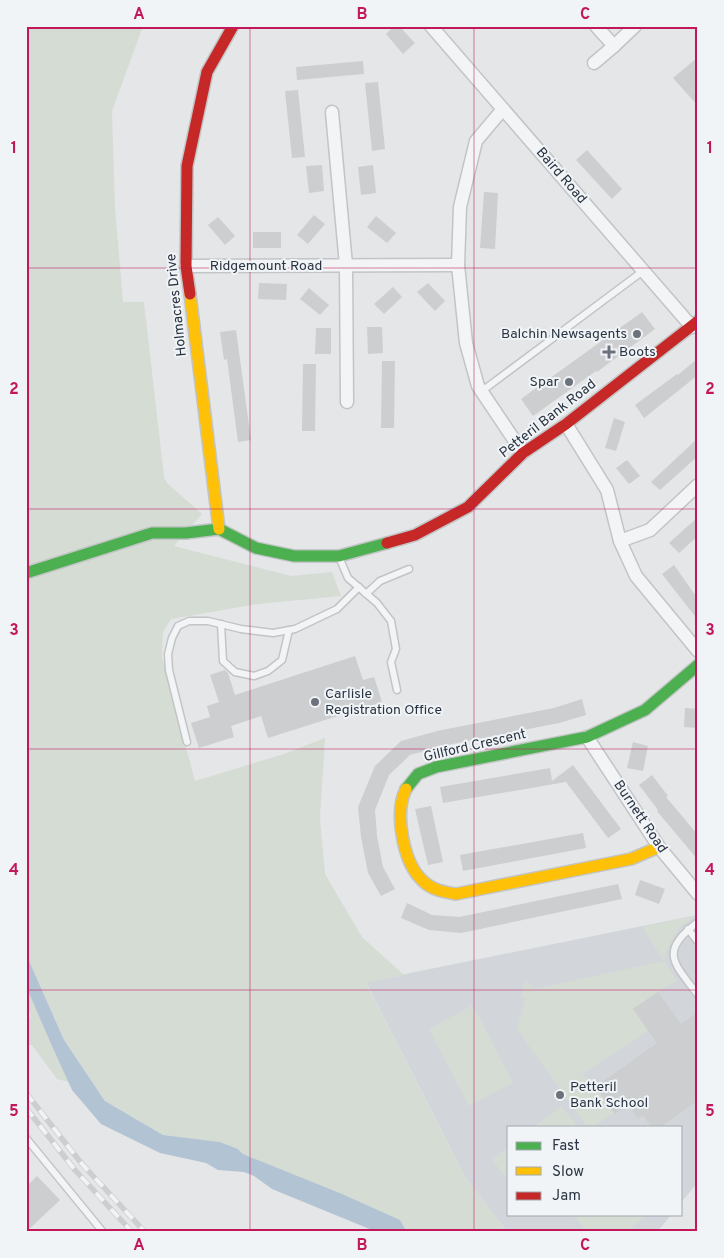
<svg xmlns="http://www.w3.org/2000/svg" width="724" height="1258" font-family="Overpass,sans-serif">
  <style>
    .built { fill: #d2d6db }
    .green { fill: #d5dcd4 }
    .water { fill: #b2c3d3 }
    .building { fill: #ccced0 }
    .lines { fill: none; stroke-linecap: round; stroke-linejoin: round }
    .lane-casing { stroke: #c2c4c6; stroke-width: 9 }
    .street-casing { stroke: #c2c4c6; stroke-width: 15 }
    .fast-casing { stroke: #c2c4c6; stroke-width: 14 }
    .slow-casing { stroke: #c2c4c6; stroke-width: 14 }
    .jam-casing { stroke: #c2c4c6; stroke-width: 14 }
    .lane { stroke: #f2f4f5; stroke-width: 6 }
    .street { stroke: #f2f4f5; stroke-width: 12 }
    .fast { stroke: #4caf50; stroke-width: 11 }
    .slow { stroke: #ffc107; stroke-width: 11 }
    .jam { stroke: #c62828; stroke-width: 11 }
    .rail-casing { stroke: #ccced0; stroke-width: 5.5 }
    .rail { stroke: #f1f4f7; stroke-width: 4; stroke-dasharray: 11; stroke-linecap: butt }
    .grid { fill: none; stroke: #c2185b; stroke-width: 1; stroke-opacity: 0.55 }
    .poi-dot { fill: #6b727c; stroke: #f1f4f7; stroke-width: 2 }
    .labels { text-anchor: middle; dominant-baseline: central; stroke-width: 4; stroke-linejoin: round; paint-order: stroke }
    .street-label { font-size: 14px; fill: #2a3442; stroke: #f1f4f7 }
    .poi-label { font-size: 14px; fill: #2a3442; stroke: #f1f4f7; text-anchor: start }
    .neatline { fill: none; stroke: #c2185b; stroke-width: 2 }
    .grid-label { font-size: 16px; text-anchor: middle; font-weight: bold; fill: #c2185b }
  </style>
  <rect width="100%" height="100%" fill="#e4e6e8"/>
  <!-- built -->
  <path class="built" d="M697,915L698,1182L680,1204V1127H508V1214H672L657,1232H507L464,1175L366,982Z"/>
  <!-- green -->
  <g class="green">
    <path d="M26,26H143L112,111L115,208L123,302H144L164,477L167,483L202,514L174,546L291,576L332,572L341,596L258,604L171,619L163,632L162,657L195,781L284,754L325,738L320,818L325,874L362,937L404,975L366,983L464,1175L507,1232H407L400,1220L250,1157L243,1154L238,1149L220,1142L163,1135L105,1101L64,1040L26,954Z"/>
    <path d="M697,915L682,925L676,933L668,948L664,961L677,981L658,992L633,1009L647,1029V1032L582,1074L595,1087L614,1113L593,1127H587L517,1029L525,999L521,997L525,981L535,989L664,961L642,927Z"/>
    <path d="M26,986L69,1082L57,1079L32,1045H26V1016L31,1017L26,1003Z"/>
    <path d="M473,1005L513,1083L469,1106L429,1029Z"/>
    <path d="M561,1106L578,1127H534Z"/>
    <path d="M508,1148V1180L492,1160Z"/>
    <path d="M573,1214H648L626,1232H587Z"/>
  </g>
  <!-- water -->
  <path class="water" d="M26,954L64,1040L105,1101L163,1135L220,1142L238,1149L243,1154L250,1157L342,1194L400,1220L407,1232H377L272,1189L254,1176L244,1172L218,1170L206,1163L160,1153L101,1124L72,1090L52,1046L26,986Z"/>
  <!-- building -->
  <g class="building">
    <path d="M394,26H399L415,43L403,54L386,34Z"/>
    <path d="M698,57V106L673,78Z"/>
    <path d="M363,61L364,74L297,80L296,67Z"/>
    <path d="M378,82L385,149L372,151L365,83Z"/>
    <path d="M298,90L305,157L292,158L285,91Z"/>
    <path d="M587,150L622,189L612,199L576,160Z"/>
    <path d="M322,165L324,191L309,193L306,166Z"/>
    <path d="M373,165L376,193L361,195L358,167Z"/>
    <path d="M484,192L498,193L495,249L480,248Z"/>
    <path d="M314,215L325,224L308,244L297,235Z"/>
    <path d="M376,216L396,233L387,243L367,227Z"/>
    <path d="M218,217L235,236L225,245L208,225Z"/>
    <rect x="253" y="232" width="28" height="16"/>
    <path d="M259,283L287,284L286,300L258,299Z"/>
    <path d="M428,283L445,301L435,311L417,292Z"/>
    <path d="M393,287L402,297L384,314L374,304Z"/>
    <path d="M309,288L329,305L320,315L300,299Z"/>
    <path d="M642,312L655,329L597,372L596,371L533,416L521,399Z"/>
    <path d="M367,327H382L383,353L368,354Z"/>
    <path d="M316,328H331V354H315Z"/>
    <path d="M236,330L251,440L238,442L227,359L224,360L220,332Z"/>
    <path d="M698,358V375L644,418L635,405L677,374L678,375Z"/>
    <path d="M382,361H395L394,428H381Z"/>
    <path d="M303,364H316L315,431H302Z"/>
    <path d="M614,418L625,422L616,451L605,448Z"/>
    <path d="M698,438V456L660,490L651,482Z"/>
    <path d="M627,460L640,476L629,484L616,468Z"/>
    <path d="M698,517V536L679,553L669,543Z"/>
    <path d="M674,565L698,599V620L662,574Z"/>
    <path d="M355,656L363,680L374,677L382,702L268,738L261,716L231,726L234,737L199,748L191,723L210,717L207,706L219,702L210,675L225,670L228,673L235,695Z"/>
    <path d="M582,699L586,715L559,723L442,746L410,755L389,775L375,810L377,836L383,867L395,889L381,896L368,873L361,837L358,807L375,766L401,741L437,731L554,708Z"/>
    <path d="M685,708L698,709V728L684,727Z"/>
    <path d="M633,742L648,746L643,771L627,768Z"/>
    <path d="M573,765L621,829L608,838L566,782L443,803L440,787L550,768L552,781Z"/>
    <path d="M652,775L668,796L666,797L698,835V860L657,811L658,810L639,785Z"/>
    <path d="M431,806L443,862L428,865L415,809Z"/>
    <path d="M583,833L586,848L463,871L460,855Z"/>
    <path d="M640,880L665,889L659,904L635,895Z"/>
    <path d="M618,884L622,899L461,933L429,930L401,918L407,903L432,915L459,917Z"/>
    <path d="M658,992L681,1024L698,1012V1100L661,1127H651L643,1115L638,1119L628,1104L615,1114L595,1087L657,1043L633,1009Z"/>
    <path d="M37,1176L60,1200L26,1232V1187Z"/>
  </g>
  <g class="lines">
    <defs>
      <g id="lane">
        <path d="M482,391L643,271"/>
        <path d="M339,557L348,578L377,603L391,621L396,649L391,662L397,690"/>
        <path d="M366,594L380,581L409,569"/>
        <path d="M221,624L223,661L235,672L254,676L268,671L282,660L289,630"/>
        <path d="M187,742L169,670L168,654L172,638L178,626L189,621H208L241,629L273,633L295,629L337,609L359,587"/>
        <path d="M698,922C658,952 674,963 698,995"/>
        <path d="M688,929L698,942"/>
        <path d="M26,1138L103,1232"/>
      </g>
      <g id="street">
        <path d="M431,26L692,327"/>
        <path d="M596,26L614,46L635,26"/>
        <path d="M594,63L614,46"/>
        <path d="M503,109L476,141L460,207L458,265L466,343L478,386L523,453"/>
        <path d="M332,112L346,265L347,402"/>
        <path d="M186,266L458,265"/>
        <path d="M566,424L607,490L620,541L636,576L698,651"/>
        <path d="M620,541L650,530L698,485"/>
        <path d="M587,737L659,847L698,894"/>
      </g>
      <g id="fast">
        <path d="M26,573L152,533H186L219,529L256,548L294,556H339L387,543"/>
        <path d="M406,789L418,774L436,767L587,737L645,710L698,665"/>
      </g>
      <g id="slow">
        <path d="M190,294L219,529"/>
        <path d="M406,789C394,813 403,863 423,881C432,890 444,892 456,894L631,859L659,847"/>
      </g>
      <g id="jam">
        <path d="M190,294L186,266L187,166L207,72L233,26"/>
        <path d="M387,543L415,535L468,507L523,453L566,424L698,321"/>
      </g>
    </defs>
    <!-- lane casing -->
    <use href="#lane" class="lane-casing"/>
    <!-- street casing -->
    <use href="#street" class="street-casing"/>
    <!-- fast casing -->
    <use href="#fast" class="fast-casing"/>
    <!-- slow casing -->
    <use href="#slow" class="slow-casing"/>
    <!-- jam casing -->
    <use href="#jam" class="jam-casing"/>
    <!-- lane -->
    <use href="#lane" class="lane"/>
    <!-- street -->
    <use href="#street" class="street"/>
    <!-- fast -->
    <use href="#fast" class="fast"/>
    <!-- slow -->
    <use href="#slow" class="slow"/>
    <!-- jam -->
    <use href="#jam" class="jam"/>
    <defs>
      <g id="rail">
        <path d="M26,1093L82,1164L145,1232"/>
        <path d="M26,1108L75,1170L132,1232"/>
      </g>
    </defs>
    <!-- rail casing -->
    <use href="#rail" class="rail-casing"/>
    <!-- rail -->
    <use href="#rail" class="rail"/>
  </g>
  <!-- grid -->
  <path class="grid" d="M250,26V1232M474,26V1232M26,268H698M26,509H698M26,749H698M26,990H698"/>
  <!-- markers -->
  <g class="poi-dot">
    <circle cx="637" cy="334" r="5"/>
    <path d="M606.5 344.5h5v5h5v5h-5v5h-5v-5h-5v-5h5z"/>
    <circle cx="569" cy="382" r="5"/>
    <circle cx="315" cy="702" r="5"/>
    <circle cx="560" cy="1095" r="5"/>
  </g>
  <g class="labels">
    <!-- street labels -->
    <g class="street-label">
      <text transform="translate(561 176) rotate(49)">Baird Road</text>
      <text x="266" y="266">Ridgemount Road</text>
      <text transform="translate(177 305) rotate(-96)">Holmacres Drive</text>
      <text transform="translate(548 419) rotate(-38)">Petteril Bank Road</text>
      <text transform="translate(475 746) rotate(-13)">Gillford Crescent</text>
      <text transform="translate(640 817) rotate(56)">Burnett Road</text>
    </g>
    <!-- poi labels -->
    <g class="poi-label">
      <text x="627" y="334" text-anchor="end">Balchin Newsagents</text>
      <text x="619" y="352">Boots</text>
      <text x="559" y="382" text-anchor="end">Spar</text>
      <text x="325" y="694">Carlisle<tspan x="325" dy="16">Registration Office</tspan></text>
      <text x="570" y="1087">Petteril<tspan x="570" dy="16">Bank School</tspan></text>
    </g>
  </g>
  <!-- border -->
  <rect width="724" height="1258" fill="none" stroke="#f1f4f7" stroke-width="55"/>
  <!-- legend -->
  <rect x="507" y="1126" width="175" height="90" fill="#f1f4f7" stroke="#a1a7af"/>
  <rect x="516" y="1142" width="25" height="8" fill="#4caf50" stroke="#a1a7af"/>
  <text x="552" y="1150" font-size="15" fill="#2a3442">Fast</text>
  <rect x="516" y="1167" width="25" height="8" fill="#ffc107" stroke="#a1a7af"/>
  <text x="552" y="1176" font-size="15" fill="#2a3442">Slow</text>
  <rect x="516" y="1192" width="25" height="8" fill="#c62828" stroke="#a1a7af"/>
  <text x="552" y="1200" font-size="15" fill="#2a3442">Jam</text>
  <rect x="28" y="28" width="668" height="1202" class="neatline"/>
  <g class="grid-label">
    <text x="139" y="19">A</text>
    <text x="362" y="19">B</text>
    <text x="585" y="19">C</text>
    <text x="14" y="153">1</text>
    <text x="710" y="153">1</text>
    <text x="14" y="394">2</text>
    <text x="710" y="394">2</text>
    <text x="14" y="635">3</text>
    <text x="710" y="635">3</text>
    <text x="14" y="875">4</text>
    <text x="710" y="875">4</text>
    <text x="14" y="1116">5</text>
    <text x="710" y="1116">5</text>
    <text x="139" y="1250">A</text>
    <text x="362" y="1250">B</text>
    <text x="585" y="1250">C</text>
  </g>
</svg>
